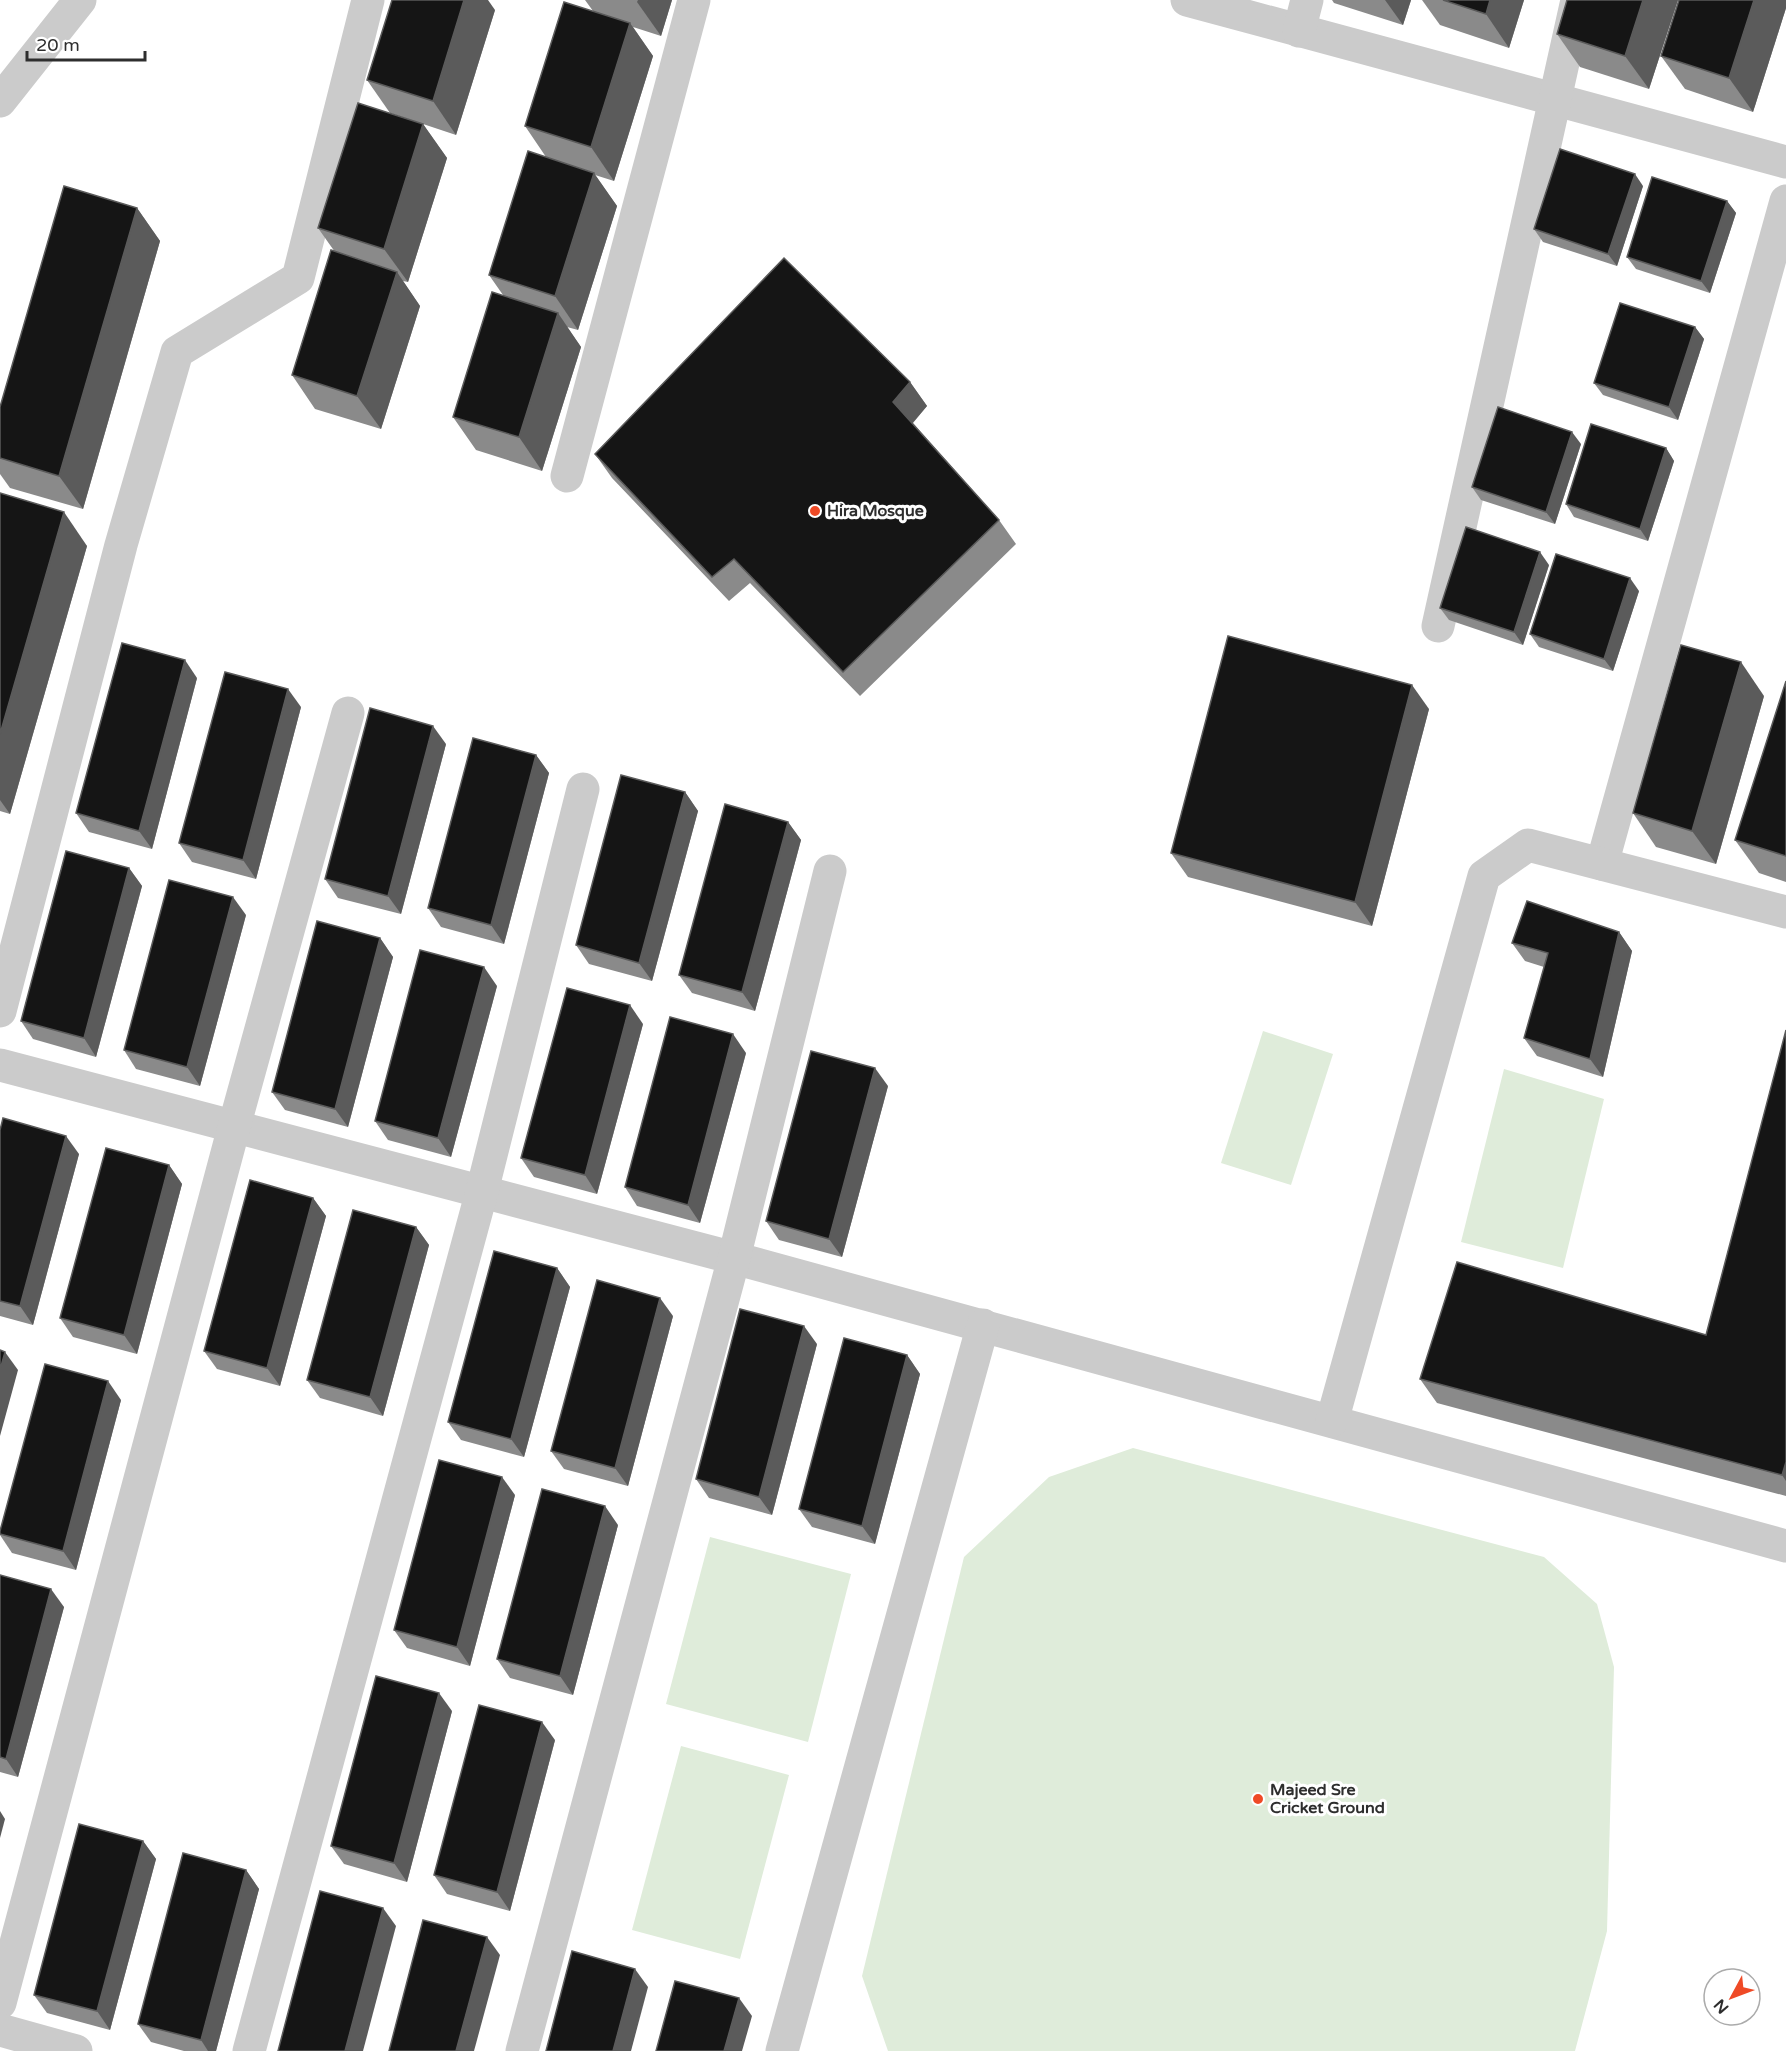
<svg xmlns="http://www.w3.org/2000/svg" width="1786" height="2051" font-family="'Varela Round',sans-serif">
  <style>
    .green { fill: #dfecda }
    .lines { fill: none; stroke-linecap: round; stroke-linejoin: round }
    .minor { stroke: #cbcbcb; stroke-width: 33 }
    .wall { fill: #8a8a8a }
    .shaded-wall { fill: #5b5b5b }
    .building { fill: #151515; stroke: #5b5b5b; stroke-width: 1.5 }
    .poi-dot { fill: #ef4a26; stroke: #fff; stroke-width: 2 }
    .labels { text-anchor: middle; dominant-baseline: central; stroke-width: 6; stroke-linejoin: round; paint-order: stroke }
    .poi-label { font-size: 16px; font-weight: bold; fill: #2e2e2e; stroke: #fff; text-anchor: start }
  </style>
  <rect width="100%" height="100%" fill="#fff"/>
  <!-- green -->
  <g class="green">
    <path d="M1263,1031L1333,1054L1291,1185L1221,1163Z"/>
    <path d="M1504,1069L1604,1099L1563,1268L1461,1242Z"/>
    <path d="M1133,1448L1544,1557L1597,1604L1614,1667L1607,1931L1575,2051H888L862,1976L964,1557L1049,1477Z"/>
    <path d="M710,1537L851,1574L808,1742L666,1704Z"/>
    <path d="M681,1746L789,1775L740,1959L632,1930Z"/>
  </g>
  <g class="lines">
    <!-- minor -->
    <g class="minor">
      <path d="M1187,0L1786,162"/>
      <path d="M1299,31L1307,0"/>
      <path d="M0,101L80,0"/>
      <path d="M567,476L694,0"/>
      <path d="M1438,626L1577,0"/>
      <path d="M1602,864L1786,201"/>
      <path d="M0,1011L121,545L177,352L298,278L368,0"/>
      <path d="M0,1065L734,1258L1786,1546"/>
      <path d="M1332,1421L1484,876L1528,845L1786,912"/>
      <path d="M0,2003L234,1127L348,713"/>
      <path d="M0,2030L76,2051"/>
      <path d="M249,2051L482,1191L583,789"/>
      <path d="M522,2051L734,1258L830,871"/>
      <path d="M782,2051L983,1325"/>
    </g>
  </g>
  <!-- wall -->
  <g class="wall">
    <path d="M585,0H672L661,36L633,27L653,56L614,181L595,175L617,206L578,330L567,327L581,347L542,471L476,450L453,417L503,295L489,275L546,157L525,126L593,11Z"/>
    <path d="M1332,0H1411L1403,25L1334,3Z"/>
    <path d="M1422,0H1524L1509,48L1440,25Z"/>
    <path d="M1567,0H1678L1649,89L1580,67L1557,34Z"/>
    <path d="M1786,0V8L1753,112L1685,89L1661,56Z"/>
    <path d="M495,10L456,135L390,113L367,80Z"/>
    <path d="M423,124L447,158L408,282L403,281L420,306L381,429L315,409L292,375L335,252L318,228Z"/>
    <path d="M1643,186L1617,266L1543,242L1534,229Z"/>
    <path d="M1727,201L1736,213L1710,293L1636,269L1627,257Z"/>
    <path d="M137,208L160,241L83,509L10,488L0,474V407Z"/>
    <path d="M1695,327L1704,339L1678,420L1603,395L1594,383Z"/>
    <path d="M910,382L927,406L913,423L999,520L1016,544L860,696L750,583L729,601L612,478L595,454Z"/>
    <path d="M1581,444L1555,524L1481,500L1472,487Z"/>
    <path d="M1666,448L1674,461L1648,541L1574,517L1566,504Z"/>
    <path d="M0,493L87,546L10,814L0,811Z"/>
    <path d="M1549,565L1523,645L1449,620L1440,608Z"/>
    <path d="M1639,591L1613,671L1539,647L1530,634Z"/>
    <path d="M197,678L152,849L89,832L76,813Z"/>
    <path d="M1786,681V882L1759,873L1735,840Z"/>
    <path d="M1764,696L1716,864L1656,847L1633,813Z"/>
    <path d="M301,707L256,879L192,862L179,843Z"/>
    <path d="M1429,709L1372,926L1188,877L1171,853Z"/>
    <path d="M446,744L401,914L338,898L325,879Z"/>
    <path d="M536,755L549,773L504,944L441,927L428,908Z"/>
    <path d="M685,792L698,811L652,981L589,964L576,945Z"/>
    <path d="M788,822L801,840L755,1011L692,993L679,975Z"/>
    <path d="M129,868L142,886L96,1057L33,1039L21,1021Z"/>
    <path d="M246,915L200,1086L136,1069L124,1050Z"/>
    <path d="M1619,932L1632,951L1603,1077L1537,1056L1524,1038L1544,967L1525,961L1512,943Z"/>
    <path d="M380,938L393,957L348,1127L285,1110L272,1092Z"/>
    <path d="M497,986L451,1157L388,1140L375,1121Z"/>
    <path d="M643,1024L597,1194L534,1177L521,1158Z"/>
    <path d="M1786,1030V1496L1437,1403L1420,1379L1706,1335Z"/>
    <path d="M746,1053L700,1223L637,1206L625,1187Z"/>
    <path d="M888,1086L842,1257L779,1240L766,1221Z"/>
    <path d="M0,1130L79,1154L33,1325L0,1316Z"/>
    <path d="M169,1165L182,1184L137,1354L73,1337L60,1318Z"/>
    <path d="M313,1198L326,1216L280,1386L217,1369L204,1351Z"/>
    <path d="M416,1227L429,1245L383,1416L320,1398L307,1380Z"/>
    <path d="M557,1268L570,1287L524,1457L461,1440L448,1422Z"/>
    <path d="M673,1316L628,1486L564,1469L551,1451Z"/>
    <path d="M817,1344L772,1515L709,1498L696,1479Z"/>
    <path d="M907,1355L920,1374L875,1544L812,1527L799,1509Z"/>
    <path d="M121,1400L76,1570L12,1553L0,1535V1531Z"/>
    <path d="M515,1495L470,1666L407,1648L394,1630Z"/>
    <path d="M618,1525L573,1695L510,1678L497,1659Z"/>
    <path d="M0,1575L64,1607L18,1777L0,1772Z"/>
    <path d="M452,1711L407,1882L344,1864L331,1846Z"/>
    <path d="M555,1740L510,1911L447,1894L434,1875Z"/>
    <path d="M143,1841L156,1859L110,2030L47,2013L34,1995Z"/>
    <path d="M246,1870L259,1889L216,2051H184L151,2042L138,2024Z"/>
  </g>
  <!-- shaded-wall -->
  <g class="shaded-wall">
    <path d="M464,0H488L495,10L456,135L433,101Z"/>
    <path d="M638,0H672L661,36L637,2Z"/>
    <path d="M1385,0H1411L1403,25Z"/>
    <path d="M1490,0H1524L1509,48L1486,14Z"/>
    <path d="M1643,0H1678L1649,89L1625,56Z"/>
    <path d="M1754,0H1786V8L1753,112L1729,78Z"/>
    <path d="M630,23L653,56L614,181L591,147Z"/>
    <path d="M423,124L447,158L408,282L384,249Z"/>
    <path d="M594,173L617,206L578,330L555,296Z"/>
    <path d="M1635,174L1643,186L1617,266L1608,254Z"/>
    <path d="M1727,201L1736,213L1710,293L1701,281Z"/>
    <path d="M137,208L160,241L83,509L59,476Z"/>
    <path d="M397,272L420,306L381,429L357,396Z"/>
    <path d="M558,313L581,347L542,471L519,437Z"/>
    <path d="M1695,327L1704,339L1678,420L1669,407Z"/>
    <path d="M910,382L927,406L910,426L893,402Z"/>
    <path d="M1572,432L1581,444L1555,524L1546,512Z"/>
    <path d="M1666,448L1674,461L1648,541L1640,529Z"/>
    <path d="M64,512L87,546L10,814L0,800V734Z"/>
    <path d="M1540,552L1549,565L1523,645L1514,632Z"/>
    <path d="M1630,578L1639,591L1613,671L1604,659Z"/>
    <path d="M185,660L197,678L152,849L139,831Z"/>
    <path d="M1741,662L1764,696L1716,864L1692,831Z"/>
    <path d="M1412,685L1429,709L1372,926L1355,902Z"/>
    <path d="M288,689L301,707L256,879L243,860Z"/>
    <path d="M433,726L446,744L401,914L388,896Z"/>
    <path d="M536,755L549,773L504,944L491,925Z"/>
    <path d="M685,792L698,811L652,981L639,963Z"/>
    <path d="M788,822L801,840L755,1011L742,992Z"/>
    <path d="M129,868L142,886L96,1057L84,1038Z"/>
    <path d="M233,897L246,915L200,1086L187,1067Z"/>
    <path d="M1619,932L1632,951L1603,1077L1590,1059Z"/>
    <path d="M380,938L393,957L348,1127L335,1109Z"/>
    <path d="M484,967L497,986L451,1157L438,1138Z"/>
    <path d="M630,1005L643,1024L597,1194L585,1175Z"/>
    <path d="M733,1034L746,1053L700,1223L688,1205Z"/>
    <path d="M875,1068L888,1086L842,1257L829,1239Z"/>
    <path d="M66,1136L79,1154L33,1325L20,1306Z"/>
    <path d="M169,1165L182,1184L137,1354L124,1335Z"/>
    <path d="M313,1198L326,1216L280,1386L267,1368Z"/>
    <path d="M416,1227L429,1245L383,1416L370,1397Z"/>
    <path d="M557,1268L570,1287L524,1457L511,1439Z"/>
    <path d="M660,1298L673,1316L628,1486L615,1468Z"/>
    <path d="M804,1326L817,1344L772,1515L759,1497Z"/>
    <path d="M5,1352L18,1370L0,1436V1370Z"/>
    <path d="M907,1355L920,1374L875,1544L862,1526Z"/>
    <path d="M108,1381L121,1400L76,1570L63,1551Z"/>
    <path d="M1786,1462V1481L1782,1475Z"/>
    <path d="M502,1477L515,1495L470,1666L457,1647Z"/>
    <path d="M605,1506L618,1525L573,1695L560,1676Z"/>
    <path d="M51,1589L64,1607L18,1777L6,1759Z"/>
    <path d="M439,1693L452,1711L407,1882L394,1863Z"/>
    <path d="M542,1722L555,1740L510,1911L497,1892Z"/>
    <path d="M0,1811L5,1819L0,1838Z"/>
    <path d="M143,1841L156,1859L110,2030L97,2011Z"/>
    <path d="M246,1870L259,1889L216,2051H208L201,2040Z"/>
    <path d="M383,1908L396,1926L363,2051H345Z"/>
    <path d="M487,1937L500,1955L474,2051H456Z"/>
    <path d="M635,1969L648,1987L631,2051H613Z"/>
    <path d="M739,1998L752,2016L742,2051H724Z"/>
  </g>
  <!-- building -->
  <g class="building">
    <path d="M392,0H464L433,101L367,80Z"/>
    <path d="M1443,0H1490L1486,14Z"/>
    <path d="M1567,0H1643L1625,56L1557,34Z"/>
    <path d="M1679,0H1754L1729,78L1661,56Z"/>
    <path d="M564,2L630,23L591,147L525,126Z"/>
    <path d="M358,103L423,124L384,249L318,228Z"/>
    <path d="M1560,149L1635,174L1608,254L1534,229Z"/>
    <path d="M528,151L594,173L555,296L489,275Z"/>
    <path d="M1652,177L1727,201L1701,281L1627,257Z"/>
    <path d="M64,186L137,208L59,476L0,458V407Z"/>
    <path d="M331,250L397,272L357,396L292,375Z"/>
    <path d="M784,258L910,382L893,402L999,520L843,672L734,559L712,577L595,454Z"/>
    <path d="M492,292L558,313L519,437L453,417Z"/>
    <path d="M1620,303L1695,327L1669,407L1594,383Z"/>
    <path d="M1498,407L1572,432L1546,512L1472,487Z"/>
    <path d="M1591,424L1666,448L1640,529L1566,504Z"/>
    <path d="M0,493L64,512L0,734Z"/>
    <path d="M1466,527L1540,552L1514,632L1440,608Z"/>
    <path d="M1556,554L1630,578L1604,659L1530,634Z"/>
    <path d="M1228,636L1412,685L1355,902L1171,853Z"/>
    <path d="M122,643L185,660L139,831L76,813Z"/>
    <path d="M1681,645L1741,662L1692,831L1633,813Z"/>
    <path d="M225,672L288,689L243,860L179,843Z"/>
    <path d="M1786,681V856L1735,840Z"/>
    <path d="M370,708L433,726L388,896L325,879Z"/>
    <path d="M473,738L536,755L491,925L428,908Z"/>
    <path d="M621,775L685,792L639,963L576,945Z"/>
    <path d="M725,804L788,822L742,992L679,975Z"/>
    <path d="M66,851L129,868L84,1038L21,1021Z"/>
    <path d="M169,880L233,897L187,1067L124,1050Z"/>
    <path d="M1527,901L1619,932L1590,1059L1524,1038L1548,953L1512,943Z"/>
    <path d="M317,921L380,938L335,1109L272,1092Z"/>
    <path d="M420,950L484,967L438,1138L375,1121Z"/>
    <path d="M567,988L630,1005L585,1175L521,1158Z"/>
    <path d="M670,1017L733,1034L688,1205L625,1187Z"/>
    <path d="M1786,1030V1462L1782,1475L1420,1379L1457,1262L1706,1335Z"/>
    <path d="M811,1051L875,1068L829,1239L766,1221Z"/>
    <path d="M3,1118L66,1136L20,1306L0,1301V1130Z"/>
    <path d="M106,1148L169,1165L124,1335L60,1318Z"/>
    <path d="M250,1180L313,1198L267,1368L204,1351Z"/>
    <path d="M353,1210L416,1227L370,1397L307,1380Z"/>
    <path d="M494,1251L557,1268L511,1439L448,1422Z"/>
    <path d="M597,1280L660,1298L615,1468L551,1451Z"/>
    <path d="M740,1309L804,1326L759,1497L696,1479Z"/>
    <path d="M844,1338L907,1355L862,1526L799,1509Z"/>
    <path d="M0,1350L5,1352L0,1370Z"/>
    <path d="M45,1364L108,1381L63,1551L0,1534V1531Z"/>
    <path d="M439,1460L502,1477L457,1647L394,1630Z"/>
    <path d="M542,1489L605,1506L560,1676L497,1659Z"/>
    <path d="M0,1575L51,1589L6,1759L0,1757Z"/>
    <path d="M376,1676L439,1693L394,1863L331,1846Z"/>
    <path d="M479,1705L542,1722L497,1892L434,1875Z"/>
    <path d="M79,1824L143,1841L97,2011L34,1995Z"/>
    <path d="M183,1853L246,1870L201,2040L138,2024Z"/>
    <path d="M320,1891L383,1908L345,2051H278Z"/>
    <path d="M423,1920L487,1937L456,2051H389Z"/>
    <path d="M572,1951L635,1969L613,2051H546Z"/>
    <path d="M675,1981L739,1998L724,2051H656Z"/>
  </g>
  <!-- markers -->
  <g class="poi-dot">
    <circle cx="815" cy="511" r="6"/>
    <circle cx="1258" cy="1799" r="6"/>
  </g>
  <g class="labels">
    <!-- poi labels -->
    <g class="poi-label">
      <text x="827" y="511">Hira Mosque</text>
      <text x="1270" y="1790">Majeed Sre<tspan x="1270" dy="18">Cricket Ground</tspan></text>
    </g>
  </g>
  <!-- north arrow -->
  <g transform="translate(1732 1997) rotate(229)"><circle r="28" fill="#ffffff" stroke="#ababab" stroke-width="1.5"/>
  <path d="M0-4.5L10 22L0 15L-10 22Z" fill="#ef4a26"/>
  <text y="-9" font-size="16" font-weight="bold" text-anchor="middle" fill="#2e2e2e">N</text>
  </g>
  <!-- scale -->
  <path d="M27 51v9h118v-9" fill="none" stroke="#2e2e2e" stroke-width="3"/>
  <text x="36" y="51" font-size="18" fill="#2e2e2e" stroke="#ffffff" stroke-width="4.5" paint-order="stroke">20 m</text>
</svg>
